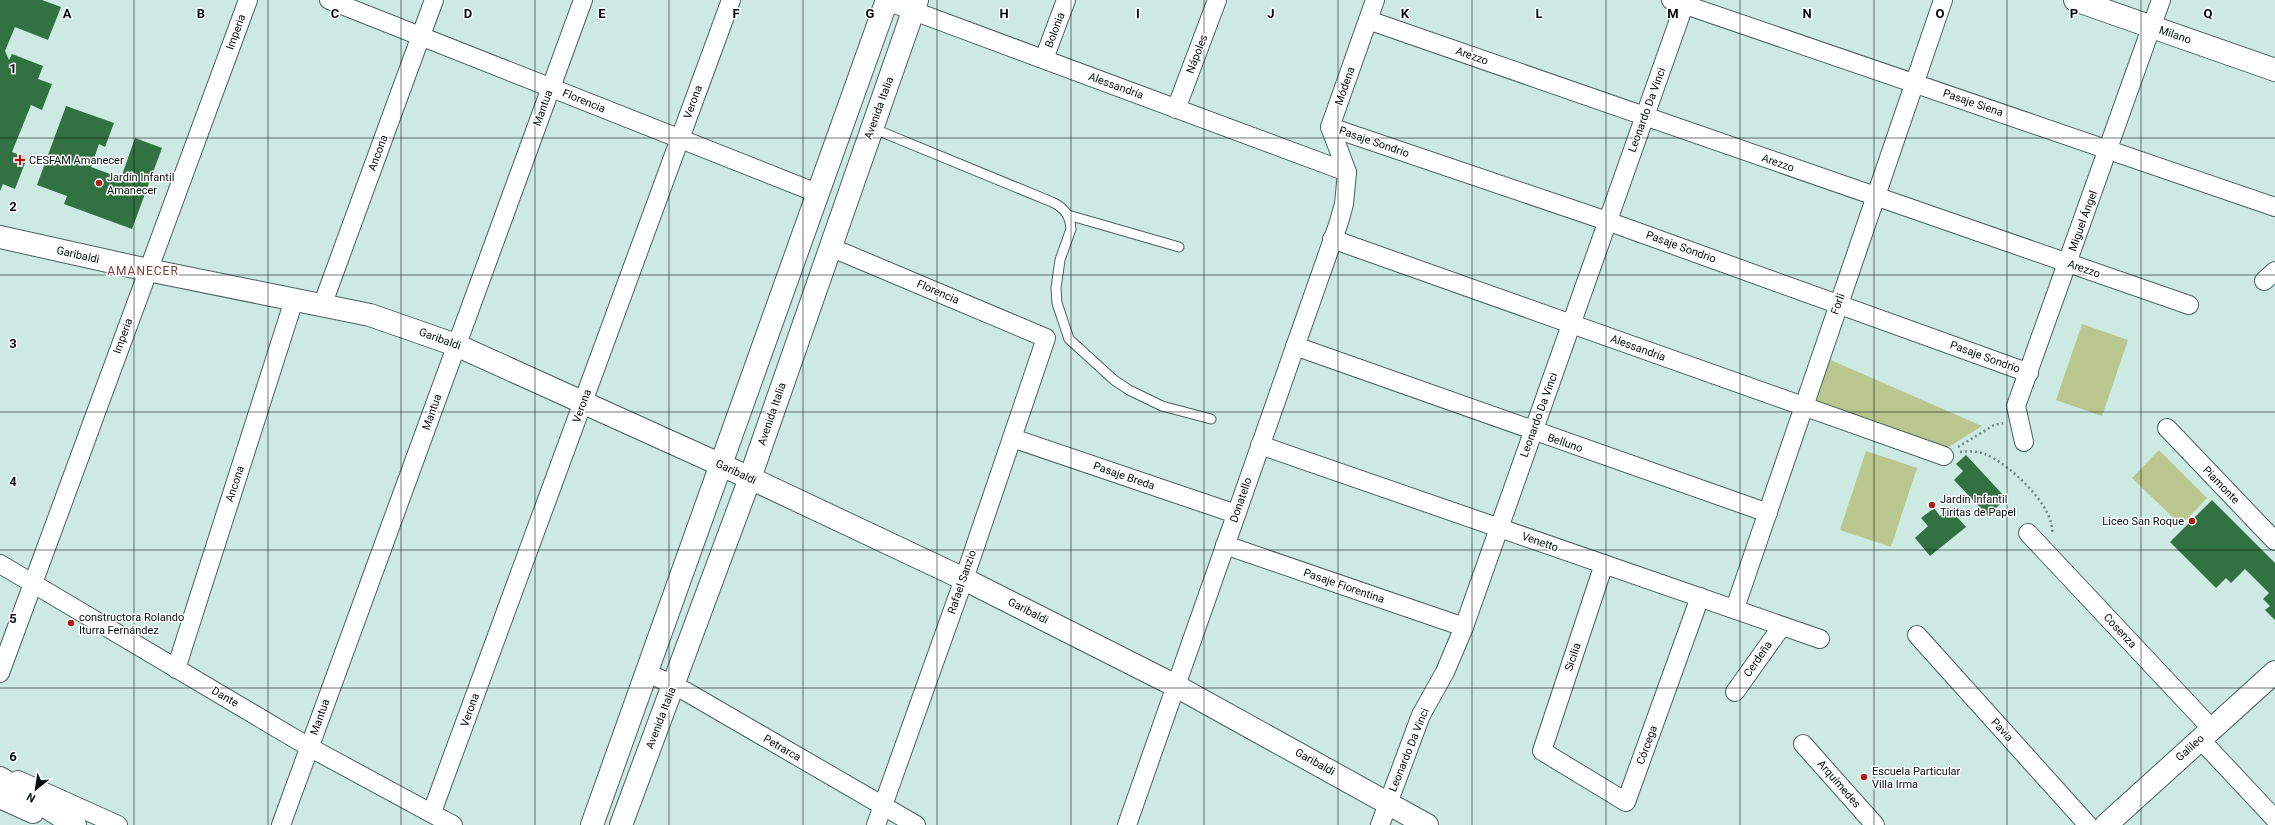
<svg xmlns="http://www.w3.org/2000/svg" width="2275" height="825" font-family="Roboto,sans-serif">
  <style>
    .green { fill: #b9c78f }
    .building { fill: #327242 }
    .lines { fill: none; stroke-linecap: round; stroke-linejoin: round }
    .service-casing { stroke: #48625c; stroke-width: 11 }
    .minor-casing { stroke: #48625c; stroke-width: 20 }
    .tertiary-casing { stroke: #48625c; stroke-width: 24 }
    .primary-casing { stroke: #48625c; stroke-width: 24 }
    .path { stroke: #728681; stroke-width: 2.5; stroke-dasharray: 2 3; stroke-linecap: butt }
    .service { stroke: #fff; stroke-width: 9 }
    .minor { stroke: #fff; stroke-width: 18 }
    .tertiary { stroke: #fff; stroke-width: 22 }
    .primary { stroke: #fff; stroke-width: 22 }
    .grid { fill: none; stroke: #040d0b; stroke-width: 1; stroke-opacity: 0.55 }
    .poi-dot { fill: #ad1c19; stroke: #fff; stroke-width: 1.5 }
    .labels { text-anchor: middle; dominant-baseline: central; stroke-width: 3; stroke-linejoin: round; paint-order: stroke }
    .street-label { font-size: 11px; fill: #040d0b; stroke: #fff }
    .poi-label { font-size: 11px; fill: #040d0b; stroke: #fff; text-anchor: start }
    .neighbourhood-label { font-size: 12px; letter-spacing: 1px; fill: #813a33; stroke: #fff }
    .grid-label { font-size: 13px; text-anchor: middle; font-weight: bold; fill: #040d0b; stroke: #fff; stroke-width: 3; stroke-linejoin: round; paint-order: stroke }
  </style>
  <rect width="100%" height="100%" fill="#cce9e2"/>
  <!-- green -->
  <g class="green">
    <path d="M2082,324L2128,340L2102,416L2056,400Z"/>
    <path d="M1826,358L1982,426L1944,450L1810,403Z"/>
    <path d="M2159,450L2207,498L2181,525L2132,478Z"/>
    <path d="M1866,451L1917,468L1891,547L1840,530Z"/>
  </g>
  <!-- building -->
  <g class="building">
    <path d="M0,0H42L61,7L48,40L15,27L5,51L9,60L12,54L43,66L38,79L52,84L42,110L31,105L12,152L27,158L15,189L3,184L0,191Z"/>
    <path d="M66,106L114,123L105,147L99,144L91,167L121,178L135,138L162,148L132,229L64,204L67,196L37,185Z"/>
    <path d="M1966,455L2006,498L1988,516L1954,480L1963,471L1956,464Z"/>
    <path d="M2212,500L2275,563V620L2265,610L2270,606L2263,599L2269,593L2245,569L2231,583L2226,578L2216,588L2170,542Z"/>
    <path d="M1934,508L1940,516L1949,508L1966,527L1930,556L1915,538L1928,526L1921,518Z"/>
  </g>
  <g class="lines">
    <defs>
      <g id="service">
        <path d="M872,128L1052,202C1065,208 1070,216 1071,229L1060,260L1056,288L1057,303L1069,339L1114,380L1129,390L1162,406L1211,419"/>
        <path d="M1068,215L1179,247"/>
      </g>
      <g id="minor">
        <path d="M329,0L817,193"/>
        <path d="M884,0L1347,172"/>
        <path d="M1671,0L2275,207"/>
        <path d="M1368,20L2189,305"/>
        <path d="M1044,59L1066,0"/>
        <path d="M1176,109L1217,0"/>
        <path d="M1330,127L1607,221L2029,373"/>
        <path d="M1332,239L1944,456"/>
        <path d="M830,247L1046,338L964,579L876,825"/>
        <path d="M2264,281L2275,271"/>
        <path d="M322,306L434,0"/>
        <path d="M1295,346L1768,513"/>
        <path d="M2167,428L2275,541"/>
        <path d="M1012,438L1236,514"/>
        <path d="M2024,442L2016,406L2161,0"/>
        <path d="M1260,445L1820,639"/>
        <path d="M2028,533L2212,729"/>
        <path d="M1225,545L1464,627"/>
        <path d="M0,564L309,747L453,825"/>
        <path d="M1604,564L1542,751L1626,802L1700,597"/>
        <path d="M1735,608L1943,0"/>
        <path d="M1917,635L2088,825"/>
        <path d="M176,669L294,300"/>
        <path d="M646,672L685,691L916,825"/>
        <path d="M0,673L248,0"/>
        <path d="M1735,692L1782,626"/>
        <path d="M2200,739L2275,819"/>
        <path d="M1803,744L1875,825"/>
        <path d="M18,780L118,825"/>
        <path d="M432,812L731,0"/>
        <path d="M281,825L583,0"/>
        <path d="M1127,825L1339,222L1344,204L1347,172L1330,127L1375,0"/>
        <path d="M1380,825L1421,715L1445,672L1464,627L1686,0"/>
      </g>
      <g id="tertiary">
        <path d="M2075,0L2275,70"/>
        <path d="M0,237L148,270L370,315L456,345L750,478L964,579L1176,686L1427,825"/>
        <path d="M592,825L887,0"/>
        <path d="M621,825L750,478L917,0"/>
        <path d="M2106,825L2275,672"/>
      </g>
      <g id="primary">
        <path d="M0,778L75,825"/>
        <path d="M0,797L33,812"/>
      </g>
    </defs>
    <!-- service casing -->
    <use href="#service" class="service-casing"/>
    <!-- minor casing -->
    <use href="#minor" class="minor-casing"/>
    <!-- tertiary casing -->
    <use href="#tertiary" class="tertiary-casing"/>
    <!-- primary casing -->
    <use href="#primary" class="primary-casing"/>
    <!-- path -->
    <g class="path">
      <path d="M1958,447L1994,425L2003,423"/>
      <path d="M1960,452C1968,451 1978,451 1985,454C2008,463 2055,506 2052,533"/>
    </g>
    <!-- service -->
    <use href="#service" class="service"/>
    <!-- minor -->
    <use href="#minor" class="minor"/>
    <!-- tertiary -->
    <use href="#tertiary" class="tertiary"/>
    <!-- primary -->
    <use href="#primary" class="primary"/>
  </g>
  <!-- grid -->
  <path class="grid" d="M134,0V825M268,0V825M401,0V825M535,0V825M669,0V825M803,0V825M937,0V825M1071,0V825M1204,0V825M1338,0V825M1472,0V825M1606,0V825M1740,0V825M1874,0V825M2007,0V825M2141,0V825M0,138H2275M0,275H2275M0,412H2275M0,550H2275M0,688H2275"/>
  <!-- markers -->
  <g class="poi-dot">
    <path d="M18 154h4v4h4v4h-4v4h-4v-4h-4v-4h4z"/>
    <circle cx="99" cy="183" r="4"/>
    <circle cx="1932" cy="505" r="4"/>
    <circle cx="2192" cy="521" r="4"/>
    <circle cx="71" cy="623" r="4"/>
    <circle cx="1864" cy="777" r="4"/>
  </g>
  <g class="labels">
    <!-- street labels -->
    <g class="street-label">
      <text transform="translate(1055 30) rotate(-69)">Bolonia</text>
      <text transform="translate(236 32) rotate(-70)">Imperia</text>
      <text transform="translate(2175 35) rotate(19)">Milano</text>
      <text transform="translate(1197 54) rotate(-69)">Nápoles</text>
      <text transform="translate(1472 56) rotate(19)">Arezzo</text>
      <text transform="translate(1116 86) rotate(20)">Alessandría</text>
      <text transform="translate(1345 86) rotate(-71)">Módena</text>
      <text transform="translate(584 101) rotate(22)">Florencia</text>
      <text transform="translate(693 102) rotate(-70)">Verona</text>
      <text transform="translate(1973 103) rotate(19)">Pasaje Siena</text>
      <text transform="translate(543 108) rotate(-70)">Mantua</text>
      <text transform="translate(879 108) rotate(-70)">Avenida Italia</text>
      <text transform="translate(1647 110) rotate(-70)">Leonardo Da Vinci</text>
      <text transform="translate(1374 142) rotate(19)">Pasaje Sondrio</text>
      <text transform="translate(378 153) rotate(-70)">Ancona</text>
      <text transform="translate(1778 163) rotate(19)">Arezzo</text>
      <text transform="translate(2083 221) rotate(-70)">Miguel Ángel</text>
      <text transform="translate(1681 247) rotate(20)">Pasaje Sondrio</text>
      <text transform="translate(78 255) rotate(13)">Garibaldi</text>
      <text transform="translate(2084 269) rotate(19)">Arezzo</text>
      <text transform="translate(938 292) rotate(23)">Florencia</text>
      <text transform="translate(1838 304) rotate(-71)">Forli</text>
      <text transform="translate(123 336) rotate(-70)">Imperia</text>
      <text transform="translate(440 339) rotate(20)">Garibaldi</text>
      <text transform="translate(1638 348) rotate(20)">Alessandría</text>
      <text transform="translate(1985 357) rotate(20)">Pasaje Sondrio</text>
      <text transform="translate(582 406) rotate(-70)">Verona</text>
      <text transform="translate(432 412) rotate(-70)">Mantua</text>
      <text transform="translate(772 414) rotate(-71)">Avenida Italia</text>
      <text transform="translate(1539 415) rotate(-70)">Leonardo Da Vinci</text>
      <text transform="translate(1565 443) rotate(19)">Belluno</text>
      <text transform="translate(736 472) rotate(25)">Garibaldi</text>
      <text transform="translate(1124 476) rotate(19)">Pasaje Breda</text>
      <text transform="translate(235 484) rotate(-72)">Ancona</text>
      <text transform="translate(2221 485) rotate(46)">Piamonte</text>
      <text transform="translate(1241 500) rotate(-71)">Donatello</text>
      <text transform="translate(1540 542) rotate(19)">Venetto</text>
      <text transform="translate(962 582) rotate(-71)">Rafael Sanzio</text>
      <text transform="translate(1344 586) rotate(19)">Pasaje Fiorentina</text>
      <text transform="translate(1028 611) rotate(27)">Garibaldi</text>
      <text transform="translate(2120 631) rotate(47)">Cosenza</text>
      <text transform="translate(1573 657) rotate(-72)">Sicilia</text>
      <text transform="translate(1758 659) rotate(-55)">Cerdeña</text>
      <text transform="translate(225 697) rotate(30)">Dante</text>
      <text transform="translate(470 710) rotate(-70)">Verona</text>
      <text transform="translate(320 717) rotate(-70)">Mantua</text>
      <text transform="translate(661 718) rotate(-69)">Avenida Italia</text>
      <text transform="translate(2002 730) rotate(48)">Pavia</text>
      <text transform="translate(1647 745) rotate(-70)">Córcega</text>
      <text transform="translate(782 748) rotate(30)">Petrarca</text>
      <text transform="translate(2190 748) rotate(-42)">Galileo</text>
      <text transform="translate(1409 750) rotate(-68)">Leonardo Da Vinci</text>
      <text transform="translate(1315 762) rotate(29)">Garibaldi</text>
      <text transform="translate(1839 784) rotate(49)">Arquímedes</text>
    </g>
    <!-- poi labels -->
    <g class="poi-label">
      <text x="29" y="160">CESFAM Amanecer</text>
      <text x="107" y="177">Jardín Infantil<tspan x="107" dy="13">Amanecer</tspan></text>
      <text x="1940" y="499">Jardín Infantil<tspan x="1940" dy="13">Tiritas de Papel</tspan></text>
      <text x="2184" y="521" text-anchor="end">Liceo San Roque</text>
      <text x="79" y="617">constructora Rolando<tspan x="79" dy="13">Iturra Fernández</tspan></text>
      <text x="1872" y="771">Escuela Particular<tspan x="1872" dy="13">Villa Irma</tspan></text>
    </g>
    <!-- neighbourhood labels -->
    <g class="neighbourhood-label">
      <text x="143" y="271">AMANECER</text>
    </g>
  </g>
  <g class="grid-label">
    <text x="67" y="18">A</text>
    <text x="201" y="18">B</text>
    <text x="335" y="18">C</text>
    <text x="468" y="18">D</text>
    <text x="602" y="18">E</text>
    <text x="736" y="18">F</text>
    <text x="870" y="18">G</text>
    <text x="1004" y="18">H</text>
    <text x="1138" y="18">I</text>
    <text x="1271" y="18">J</text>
    <text x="1405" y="18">K</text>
    <text x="1539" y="18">L</text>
    <text x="1673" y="18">M</text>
    <text x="1807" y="18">N</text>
    <text x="1940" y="18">O</text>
    <text x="2074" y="18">P</text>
    <text x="2208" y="18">Q</text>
    <text x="13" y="73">1</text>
    <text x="13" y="211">2</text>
    <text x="13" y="348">3</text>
    <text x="13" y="486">4</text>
    <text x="13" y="623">5</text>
    <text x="13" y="761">6</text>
  </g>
  <!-- north arrow -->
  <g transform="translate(36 789) rotate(210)" stroke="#ffffff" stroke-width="3" paint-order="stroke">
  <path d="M0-3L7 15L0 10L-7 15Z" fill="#040d0b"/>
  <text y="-6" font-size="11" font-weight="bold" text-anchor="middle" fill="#040d0b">N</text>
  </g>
</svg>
